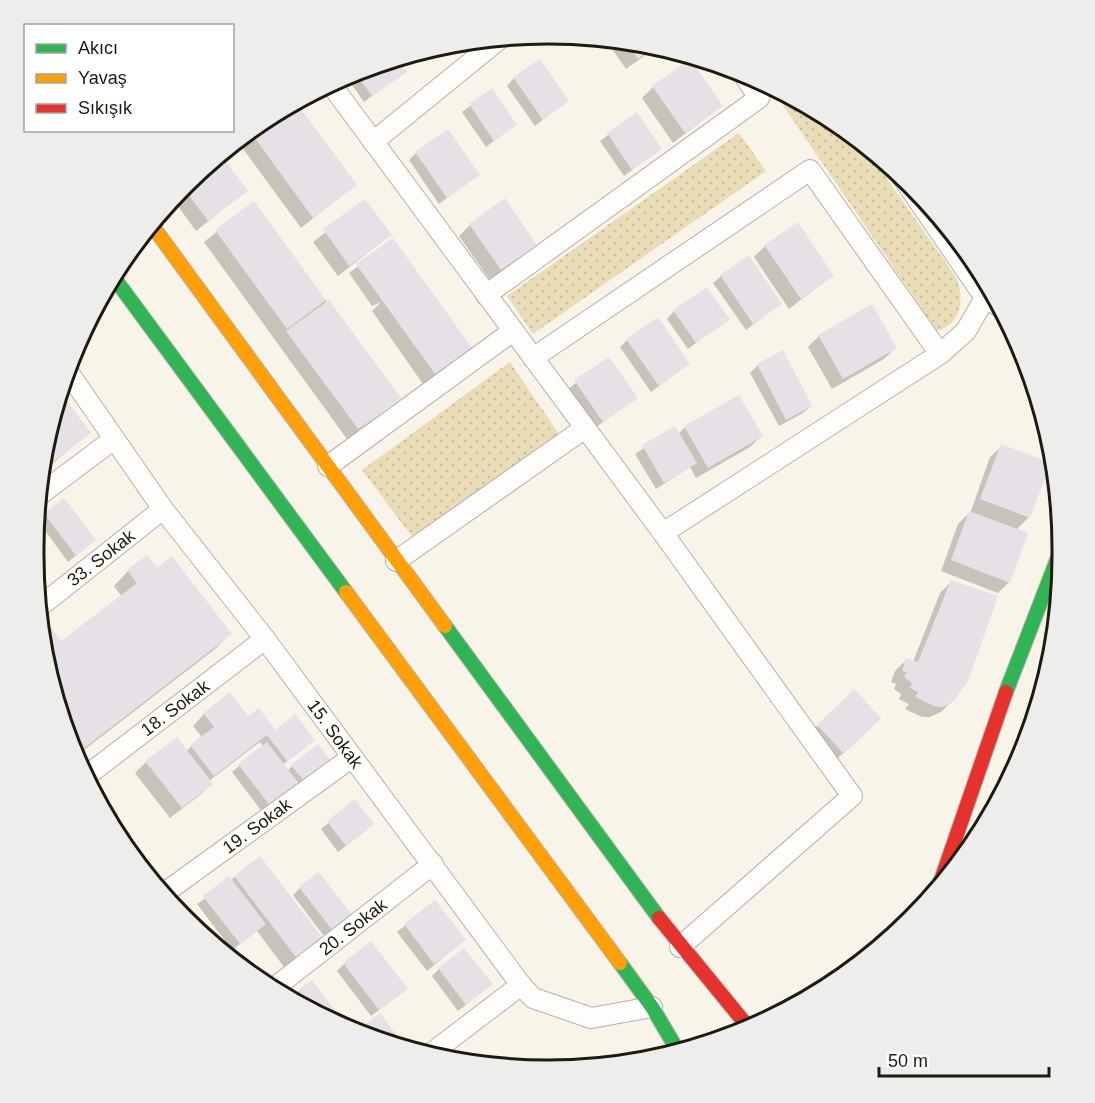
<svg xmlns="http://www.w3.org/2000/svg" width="1095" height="1103" font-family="Helvetica,sans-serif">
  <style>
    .park { fill: url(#park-dots) }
    .shadow { fill: #0003 }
    .building { fill: #e6e1e6 }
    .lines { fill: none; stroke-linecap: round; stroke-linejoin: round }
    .street-casing { stroke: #b5b2a7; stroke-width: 22 }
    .fast-casing { stroke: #b5b2a7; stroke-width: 16 }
    .slow-casing { stroke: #b5b2a7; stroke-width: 16 }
    .jam-casing { stroke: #b5b2a7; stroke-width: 16 }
    .street { stroke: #fefdfc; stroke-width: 20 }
    .fast { stroke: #30b455; stroke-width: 14 }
    .slow { stroke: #ff9f0a; stroke-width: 14 }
    .jam { stroke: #e5322d; stroke-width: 14 }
    .labels { text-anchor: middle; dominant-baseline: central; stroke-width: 4.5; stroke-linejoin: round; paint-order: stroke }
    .street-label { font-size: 18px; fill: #1e1a0e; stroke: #fff }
    .rim { fill: none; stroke: #1e1a0e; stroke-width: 3 }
  </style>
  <defs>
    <pattern id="park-dots" width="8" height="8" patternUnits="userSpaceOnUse" patternTransform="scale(1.5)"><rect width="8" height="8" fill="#eadcb6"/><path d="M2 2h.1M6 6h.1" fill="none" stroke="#c8bc9b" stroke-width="1.8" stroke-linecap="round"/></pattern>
  </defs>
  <rect width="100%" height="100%" fill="#f8f4ea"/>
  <!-- park -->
  <g class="park">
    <path d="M769,85L833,120L863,144L957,279C964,300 962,323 937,331Z"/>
    <path d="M739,133L766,171L533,334L507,296Z"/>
    <path d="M510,362L559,434L413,538L362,470Z"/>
  </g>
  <!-- shadow -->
  <g class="shadow">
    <path d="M605,39L648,43L658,46L626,69Z"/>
    <path d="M427,49L413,59L410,54Z"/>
    <path d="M396,58L405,71L364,102L345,75Z"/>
    <path d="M514,78L567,101L535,126L507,86Z"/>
    <path d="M653,87L721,106L673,143L642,98Z"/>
    <path d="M491,90L515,125L486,147L462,112Z"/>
    <path d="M636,114L661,148L624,176L600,141Z"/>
    <path d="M252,134L355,185L301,228L241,146Z"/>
    <path d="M416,153L478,174L439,204L409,160Z"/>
    <path d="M219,155L246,191L196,231L172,198L183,184Z"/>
    <path d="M365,201L390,235L338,276L313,242Z"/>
    <path d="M253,203L399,398L347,439L204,242Z"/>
    <path d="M470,225L535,245L490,280L459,236Z"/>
    <path d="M393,240L470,348L423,384L372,311L381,302L372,306L349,273Z"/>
    <path d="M765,246L832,276L789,309L754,257Z"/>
    <path d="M721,276L780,304L746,330L713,283Z"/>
    <path d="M674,311L728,319L688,349L667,319Z"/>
    <path d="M819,336L895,348L884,359L832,389L808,347Z"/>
    <path d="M627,340L688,364L651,392L620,347Z"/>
    <path d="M608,359L636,398L595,428L568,389Z"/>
    <path d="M758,365L811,406L803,413L779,426L750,373Z"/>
    <path d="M59,394L89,433L40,474L43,447Z"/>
    <path d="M685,427L761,436L750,447L696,478L690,467L656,489L635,454L674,428L678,434Z"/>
    <path d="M1002,446L1049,464L1028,518L1016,530L1009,582L998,593L941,571L958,524L971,511L990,457Z"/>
    <path d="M45,514L94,540L68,562L38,521Z"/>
    <path d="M157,570L230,634L215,649L75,757L43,656L41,634L49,628L61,643L122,597L114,586L128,571Z"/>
    <path d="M951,582L953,700L941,712L930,717H922L905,709L909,704L899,699L901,694L894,689L896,684L891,682L895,671L906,660L913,662L940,593Z"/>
    <path d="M854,691L879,718L836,760L810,733Z"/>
    <path d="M204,714L248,718L273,729L267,738L295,716L306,747L282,765L287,771L292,766L321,767L263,813L232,772L263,746L260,742L209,781L211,784L200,795L170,818L135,773L146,762L186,751L202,737L193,726Z"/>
    <path d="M355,801L365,831L338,852L321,829Z"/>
    <path d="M235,877L323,941L287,971L257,931L232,950L197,904Z"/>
    <path d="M300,888L350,915L324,936L293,895Z"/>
    <path d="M435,902L464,940L427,971L397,932Z"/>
    <path d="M344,964L398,996L371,1016L337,971Z"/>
    <path d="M439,969L483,991L458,1011L432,976Z"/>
    <path d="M299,991L333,1010L326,1017L293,1000Z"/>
  </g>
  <!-- building -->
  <g class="building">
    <path d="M625,41L648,43L656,45L638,59Z"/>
    <path d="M397,58L407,72L372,96L354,71Z"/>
    <path d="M540,59L569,101L543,120L513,77Z"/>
    <path d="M690,59L723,106L685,133L652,86Z"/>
    <path d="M492,88L517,125L494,141L469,104Z"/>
    <path d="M296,102L357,185L313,218L251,133Z"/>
    <path d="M637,112L662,149L632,170L607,133Z"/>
    <path d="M448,129L480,175L447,198L415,152Z"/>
    <path d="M220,154L248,191L208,221L182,186Z"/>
    <path d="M505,198L537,245L501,270L469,224Z"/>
    <path d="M365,199L392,235L349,266L323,229Z"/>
    <path d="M254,201L326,300L287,329L215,230Z"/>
    <path d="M798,222L834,276L801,299L764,245Z"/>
    <path d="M393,238L472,348L435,374L356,264Z"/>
    <path d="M749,255L782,304L753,324L720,275Z"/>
    <path d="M707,287L730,320L696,343L673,310Z"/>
    <path d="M329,300L401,398L358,429L286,331Z"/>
    <path d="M872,304L897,348L843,379L818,335Z"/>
    <path d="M658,317L690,364L659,386L626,339Z"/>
    <path d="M783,350L812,406L786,420L757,364Z"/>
    <path d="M609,357L638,398L603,422L574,380Z"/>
    <path d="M60,392L91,433L41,471L43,447Z"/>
    <path d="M739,395L763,436L708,468L684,426Z"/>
    <path d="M675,426L697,463L664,483L642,445Z"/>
    <path d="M1001,444L1051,463L1030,518L980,499Z"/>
    <path d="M64,498L96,540L76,556L44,513Z"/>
    <path d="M969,511L1028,533L1010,583L951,560Z"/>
    <path d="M147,555L157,568L172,556L232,634L74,756L43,656L41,633L50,626L61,641L137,583L127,570Z"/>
    <path d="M951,580L998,596L969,679L954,701L943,707L934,706L915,697L918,692L910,688L912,683L904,677L907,672L902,671L906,658L918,662Z"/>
    <path d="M854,689L881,718L844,754L817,725Z"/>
    <path d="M230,692L248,716L259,708L275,730L295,714L315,740L287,761L267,735L214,776L190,745L214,727L203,713Z"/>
    <path d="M177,737L213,784L182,808L145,761Z"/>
    <path d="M267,742L300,785L271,807L238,764Z"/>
    <path d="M318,744L330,760L303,780L291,765Z"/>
    <path d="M355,799L374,824L346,846L327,821Z"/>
    <path d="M260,856L325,941L299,961L234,876Z"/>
    <path d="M319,872L352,915L332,930L299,887Z"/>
    <path d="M229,876L266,924L240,944L203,896Z"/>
    <path d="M435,900L466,940L434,964L404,924Z"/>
    <path d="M371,941L408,989L379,1010L343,963Z"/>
    <path d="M464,948L493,984L466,1005L438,968Z"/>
    <path d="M312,980L335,1010L325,1017L315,1012L298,990Z"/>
    <path d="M380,1013L406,1048L355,1032Z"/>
  </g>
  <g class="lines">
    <defs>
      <g id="street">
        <path d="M330,83L663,533L852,796L680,947"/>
        <path d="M373,142L502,37"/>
        <path d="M900,174L986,299L999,306"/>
        <path d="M486,295L759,98L741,71"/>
        <path d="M533,358L810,170L940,354"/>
        <path d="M66,369L163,509L265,639L521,985L533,998L591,1018L652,1007"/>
        <path d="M328,466L513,331"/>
        <path d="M38,496L114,439"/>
        <path d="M663,533L940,354L966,331L990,289"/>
        <path d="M396,561L585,428"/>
        <path d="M38,608L163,509"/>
        <path d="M85,777L265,639"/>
        <path d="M163,894L351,758"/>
        <path d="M273,989L433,864"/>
        <path d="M429,1055L521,985"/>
      </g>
      <g id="fast">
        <path d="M112,275L346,592"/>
        <path d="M445,626L659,918"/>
        <path d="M1006,692L1062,547"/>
        <path d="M620,963L652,1007L678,1051"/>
      </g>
      <g id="slow">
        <path d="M151,224L445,626"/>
        <path d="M346,592L620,963"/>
      </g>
      <g id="jam">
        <path d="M939,886L1006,692"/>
        <path d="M659,918L749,1028"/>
      </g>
    </defs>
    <!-- street casing -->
    <use href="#street" class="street-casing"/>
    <!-- fast casing -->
    <use href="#fast" class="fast-casing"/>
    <!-- slow casing -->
    <use href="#slow" class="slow-casing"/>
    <!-- jam casing -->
    <use href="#jam" class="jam-casing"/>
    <!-- street -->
    <use href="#street" class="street"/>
    <!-- fast -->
    <use href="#fast" class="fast"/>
    <!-- slow -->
    <use href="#slow" class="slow"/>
    <!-- jam -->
    <use href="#jam" class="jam"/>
  </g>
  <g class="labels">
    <!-- street labels -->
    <g class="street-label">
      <text transform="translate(101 558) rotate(-38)">33. Sokak</text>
      <text transform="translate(175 708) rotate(-37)">18. Sokak</text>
      <text transform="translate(335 734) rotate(54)">15. Sokak</text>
      <text transform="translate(257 826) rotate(-36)">19. Sokak</text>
      <text transform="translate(353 927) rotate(-38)">20. Sokak</text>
    </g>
  </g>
  <!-- crop -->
  <path d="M0 0H1095V1103H0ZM548 44H548A504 504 0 0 1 1052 548V556A504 504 0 0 1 548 1060H548A504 504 0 0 1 44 556V548A504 504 0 0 1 548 44Z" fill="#ededec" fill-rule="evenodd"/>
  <path class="rim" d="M548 44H548A504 504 0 0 1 1052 548V556A504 504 0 0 1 548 1060H548A504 504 0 0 1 44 556V548A504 504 0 0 1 548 44Z"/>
  <!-- legend -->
  <rect x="24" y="24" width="210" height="108" fill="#ffffff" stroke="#a5a39f" stroke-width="1.5"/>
  <rect x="36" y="44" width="30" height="9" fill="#30b455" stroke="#a5a39f" stroke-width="1.5"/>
  <text x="78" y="54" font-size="18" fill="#1e1a0e">Akıcı</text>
  <rect x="36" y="74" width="30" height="9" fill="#ff9f0a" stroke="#a5a39f" stroke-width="1.5"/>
  <text x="78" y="84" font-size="18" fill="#1e1a0e">Yavaş</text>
  <rect x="36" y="104" width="30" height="9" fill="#e5322d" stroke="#a5a39f" stroke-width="1.5"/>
  <text x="78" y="114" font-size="18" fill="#1e1a0e">Sıkışık</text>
  <!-- scale -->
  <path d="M879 1067v9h170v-9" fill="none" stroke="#1e1a0e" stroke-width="3"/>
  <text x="888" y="1067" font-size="18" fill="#1e1a0e" stroke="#ffffff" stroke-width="4.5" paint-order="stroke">50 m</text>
</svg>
